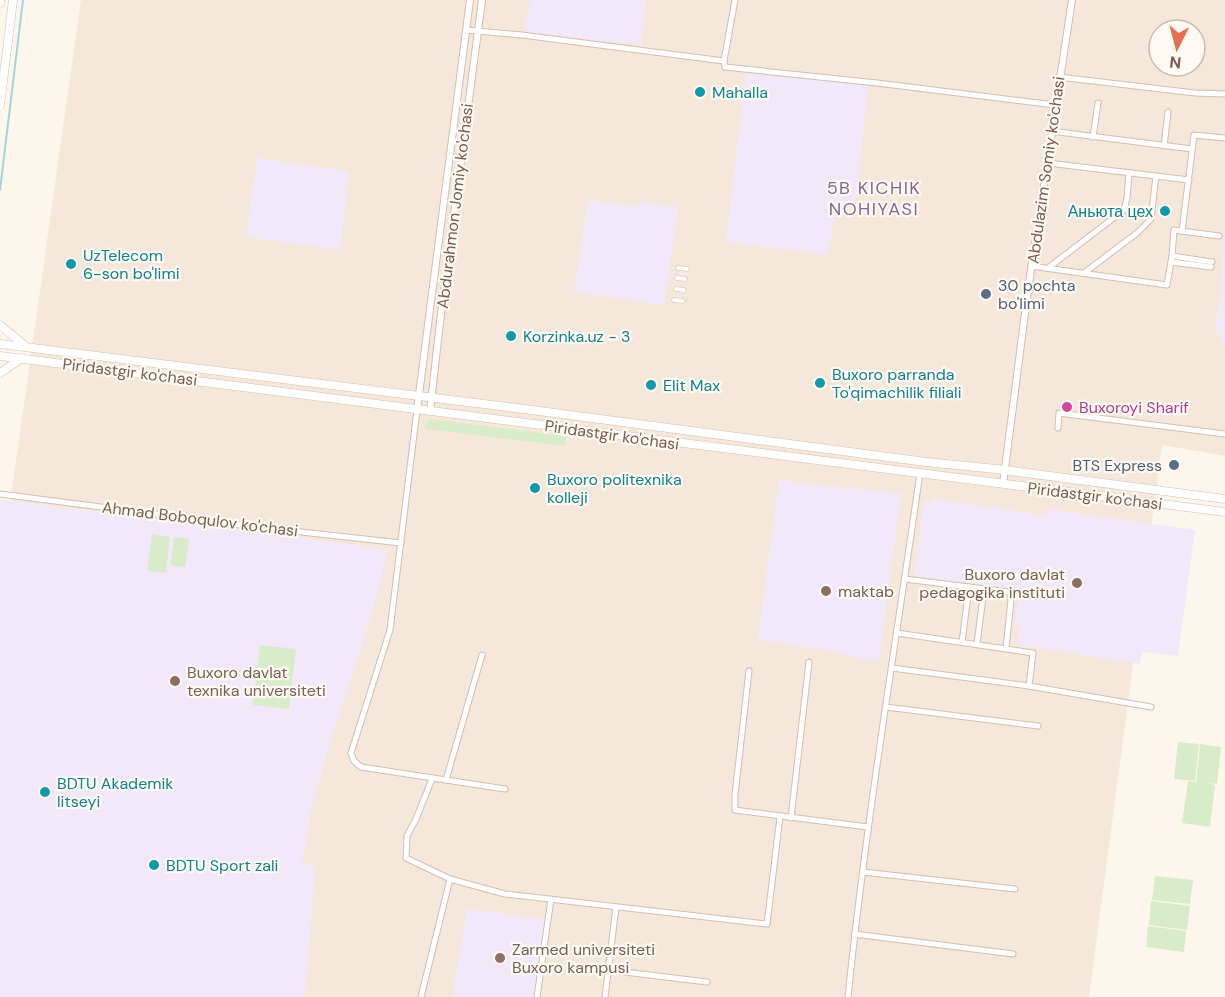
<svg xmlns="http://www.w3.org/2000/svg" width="1225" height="997" font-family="'DM Sans',sans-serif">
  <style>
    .residential { fill: #f5e8da; fill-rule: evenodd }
    .education { fill: #f3e8fa }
    .green { fill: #d8ecc9 }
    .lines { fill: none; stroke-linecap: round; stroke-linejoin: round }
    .stream { stroke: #a5d3da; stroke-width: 2 }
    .pedestrian-casing { stroke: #d1beb0; stroke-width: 5 }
    .minor-casing { stroke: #d1beb0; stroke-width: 7 }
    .tertiary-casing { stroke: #d1beb0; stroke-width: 8 }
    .secondary-casing { stroke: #d6c0b0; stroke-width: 9 }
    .pedestrian { stroke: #fff; stroke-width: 4 }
    .minor { stroke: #fff; stroke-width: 5 }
    .tertiary { stroke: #fff; stroke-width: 6 }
    .secondary { stroke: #fff; stroke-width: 8 }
    .culture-dot { fill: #0f9aa8; stroke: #fffaf3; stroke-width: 2 }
    .service-dot { fill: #5c6f8a; stroke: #fffaf3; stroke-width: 2 }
    .hotel-dot { fill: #d1479c; stroke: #fffaf3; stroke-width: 2 }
    .education-dot { fill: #8d6e63; stroke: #fffaf3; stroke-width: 2 }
    .labels { text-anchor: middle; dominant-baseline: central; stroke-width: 4.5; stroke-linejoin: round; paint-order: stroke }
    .culture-label { font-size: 16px; fill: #0d838f; stroke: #fffaf3; text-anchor: start }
    .street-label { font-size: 16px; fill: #7a5c4d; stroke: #fffaf3 }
    .service-label { font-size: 16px; fill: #4e5e75; stroke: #fffaf3; text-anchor: start }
    .hotel-label { font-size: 16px; fill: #b23c85; stroke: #fffaf3; text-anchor: start }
    .education-label { font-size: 16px; fill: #785e54; stroke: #fffaf3; text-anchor: start }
    .neighbourhood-label { font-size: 18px; letter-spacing: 1.5px; fill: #846695; stroke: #fffaf3 }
  </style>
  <rect width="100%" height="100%" fill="#fdf6ec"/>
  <!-- residential -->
  <path class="residential" d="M81,0H1225V456L1162,445L1089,997H0V574ZM1159,30H1195V66H1159Z"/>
  <!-- education -->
  <g class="education">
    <path d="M530,0H646L641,45L525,32Z"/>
    <path d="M746,71L868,86L855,207L837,205L827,255L726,242Z"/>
    <path d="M257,158L349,171L340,250L247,237L252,185L254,184Z"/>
    <path d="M588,200L639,206L641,202L678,207L664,305L574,292Z"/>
    <path d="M1225,227V346L1215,329L1220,298Z"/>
    <path d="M779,480L901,494L879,660L857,658L823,649L787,645V643L758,640Z"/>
    <path d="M933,498L1046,516L1047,509L1195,530L1178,656L1142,652L1140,664L1017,645L1019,625L1015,624L1019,590L914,576L924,501L932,502Z"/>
    <path d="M0,499L388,549L372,613L328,750L312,805L302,864L315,866L308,963L304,997H0Z"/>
    <path d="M467,909L545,919L536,997H452Z"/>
  </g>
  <!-- green -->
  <g class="green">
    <path d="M429,419L566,436L565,446L427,429L424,427Z"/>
    <path d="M152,534L170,537L166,573L147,571Z"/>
    <path d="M174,537L189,539L185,567L170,565Z"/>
    <path d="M260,645L296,649L289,709L253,705Z"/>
    <path d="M1178,742L1199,744L1195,781L1174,779Z"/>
    <path d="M1200,744L1221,747L1217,784L1207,783L1215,785L1210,827L1182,823L1188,781L1196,782Z"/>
    <path d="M1155,876L1193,880L1190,904L1152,900Z"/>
    <path d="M1151,901L1190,906L1187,930L1149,925Z"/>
    <path d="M1148,926L1186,931L1184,952L1146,947Z"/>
  </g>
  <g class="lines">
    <!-- stream -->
    <path class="stream" d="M0,190L23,0"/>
    <defs>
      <g id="pedestrian">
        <path d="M678,268L687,269"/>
        <path d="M677,278L685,279"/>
        <path d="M676,289L684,290"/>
        <path d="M674,300L683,301"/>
      </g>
      <g id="minor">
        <path d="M466,30L522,35L724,61L725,67L877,83L1055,105"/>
        <path d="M724,61L735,0"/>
        <path d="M1059,77L1195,93L1225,94"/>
        <path d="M1051,131L1192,149"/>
        <path d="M1093,137L1098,103"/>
        <path d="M1164,146L1168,112"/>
        <path d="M1048,163L1189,180"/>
        <path d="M1182,231L1194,135L1225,138"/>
        <path d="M1172,256L1212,262"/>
        <path d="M1171,262L1211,267"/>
        <path d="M1031,266L1167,285L1172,256L1174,230L1219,236"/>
        <path d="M1048,268L1124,210L1127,198L1129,173"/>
        <path d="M1084,273L1137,233L1151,219L1156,176"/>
        <path d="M417,410L390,630L351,753L354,761L361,767L505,789"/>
        <path d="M1058,428L1059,413L1225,434"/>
        <path d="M0,494L248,526L401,543"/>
        <path d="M905,579L1009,592L1011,596V600L1006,648"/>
        <path d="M897,633L1033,653L1029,686"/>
        <path d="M962,642L969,587"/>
        <path d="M977,644L984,589"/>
        <path d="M892,668L1029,686L1151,707"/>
        <path d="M749,671L735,795V810L868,827"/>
        <path d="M886,707L1038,726"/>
        <path d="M432,779L416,819L407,836L406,858L450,879L505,894L767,924L780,817"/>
        <path d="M446,780L482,655"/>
        <path d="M791,818L809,662"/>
        <path d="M863,872L1015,889"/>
        <path d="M854,934L1013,954"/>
        <path d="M608,970L707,982"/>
        <path d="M421,997L450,879"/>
        <path d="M537,997L551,899"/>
        <path d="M605,997L616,907"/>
        <path d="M848,997C866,822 895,648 920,473"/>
      </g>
      <g id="tertiary">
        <path d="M417,410L470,0"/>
        <path d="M430,411L440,322L482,0"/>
        <path d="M1003,484L1028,290L1072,0"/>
      </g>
      <g id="secondary">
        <path d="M0,3V0"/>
        <path d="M0,106L13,0"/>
        <path d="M0,325L24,345"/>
        <path d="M0,344L524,409L926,462L996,469L1225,499"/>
        <path d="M0,356L1225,512"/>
        <path d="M0,373L22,358"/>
      </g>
    </defs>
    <!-- pedestrian casing -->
    <use href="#pedestrian" class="pedestrian-casing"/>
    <!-- minor casing -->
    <use href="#minor" class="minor-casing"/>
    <!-- tertiary casing -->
    <use href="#tertiary" class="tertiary-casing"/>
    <!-- secondary casing -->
    <use href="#secondary" class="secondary-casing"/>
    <!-- pedestrian -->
    <use href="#pedestrian" class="pedestrian"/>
    <!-- minor -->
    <use href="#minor" class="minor"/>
    <!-- tertiary -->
    <use href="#tertiary" class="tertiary"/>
    <!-- secondary -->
    <use href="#secondary" class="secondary"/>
  </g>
  <!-- markers -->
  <g class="culture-dot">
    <circle cx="700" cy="92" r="6"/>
    <circle cx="1165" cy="211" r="6"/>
    <circle cx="71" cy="264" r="6"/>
    <circle cx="511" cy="336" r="6"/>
    <circle cx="820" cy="383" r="6"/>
    <circle cx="651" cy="385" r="6"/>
    <circle cx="535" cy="488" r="6"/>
    <circle cx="45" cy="792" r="6"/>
    <circle cx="154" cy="865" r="6"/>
  </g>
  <g class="service-dot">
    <circle cx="986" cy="294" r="6"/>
    <circle cx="1174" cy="465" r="6"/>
  </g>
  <circle class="hotel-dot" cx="1067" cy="407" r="6"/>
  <g class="education-dot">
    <circle cx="1077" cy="583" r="6"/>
    <circle cx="826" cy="591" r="6"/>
    <circle cx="175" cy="681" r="6"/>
    <circle cx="500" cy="958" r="6"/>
  </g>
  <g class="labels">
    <!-- culture labels -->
    <g class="culture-label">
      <text x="712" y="92">Mahalla</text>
      <text x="1153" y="211" text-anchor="end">Аньюта цех</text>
      <text x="83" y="255">UzTelecom<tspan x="83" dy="18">6-son bo'limi</tspan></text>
      <text x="523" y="336">Korzinka.uz - 3</text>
      <text x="832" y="374">Buxoro parranda<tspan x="832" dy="18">To'qimachilik filiali</tspan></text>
      <text x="663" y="385">Elit Max</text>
      <text x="547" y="479">Buxoro politexnika<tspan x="547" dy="18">kolleji</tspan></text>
      <text x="57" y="783">BDTU Akademik<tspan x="57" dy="18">litseyi</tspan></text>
      <text x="166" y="865">BDTU Sport zali</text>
    </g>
    <!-- street labels -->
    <g class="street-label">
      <text transform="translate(1046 170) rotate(-82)">Abdulazim Somiy ko'chasi</text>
      <text transform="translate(455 206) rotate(-83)">Abdurahmon Jomiy ko'chasi</text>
      <text transform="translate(130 372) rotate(7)">Piridastgir ko'chasi</text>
      <text transform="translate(612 435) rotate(8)">Piridastgir ko'chasi</text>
      <text transform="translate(1095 496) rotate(7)">Piridastgir ko'chasi</text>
      <text transform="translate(200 519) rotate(7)">Ahmad Boboqulov ko'chasi</text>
    </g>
    <!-- service labels -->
    <g class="service-label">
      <text x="998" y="285">30 pochta<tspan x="998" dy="18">bo'limi</tspan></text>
      <text x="1162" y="465" text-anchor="end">BTS Express</text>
    </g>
    <!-- hotel labels -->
    <g class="hotel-label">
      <text x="1079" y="407">Buxoroyi Sharif</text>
    </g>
    <!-- education labels -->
    <g class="education-label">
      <text x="1065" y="574" text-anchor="end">Buxoro davlat<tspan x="1065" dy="18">pedagogika instituti</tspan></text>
      <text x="838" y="591">maktab</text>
      <text x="187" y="672">Buxoro davlat<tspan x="187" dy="18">texnika universiteti</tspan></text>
      <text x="512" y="949">Zarmed universiteti<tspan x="512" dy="18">Buxoro kampusi</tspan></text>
    </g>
    <!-- neighbourhood labels -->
    <g class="neighbourhood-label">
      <text x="874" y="188">5B KICHIK<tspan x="874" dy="21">NOHIYASI</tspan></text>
    </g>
  </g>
  <!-- north arrow -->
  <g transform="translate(1177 48) rotate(186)"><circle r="28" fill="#fffaf3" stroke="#cabbb1" stroke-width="1.5"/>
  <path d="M0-4.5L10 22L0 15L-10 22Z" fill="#e76f51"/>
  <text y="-9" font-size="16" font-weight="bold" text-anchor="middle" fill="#7a5c4d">N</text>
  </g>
</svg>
